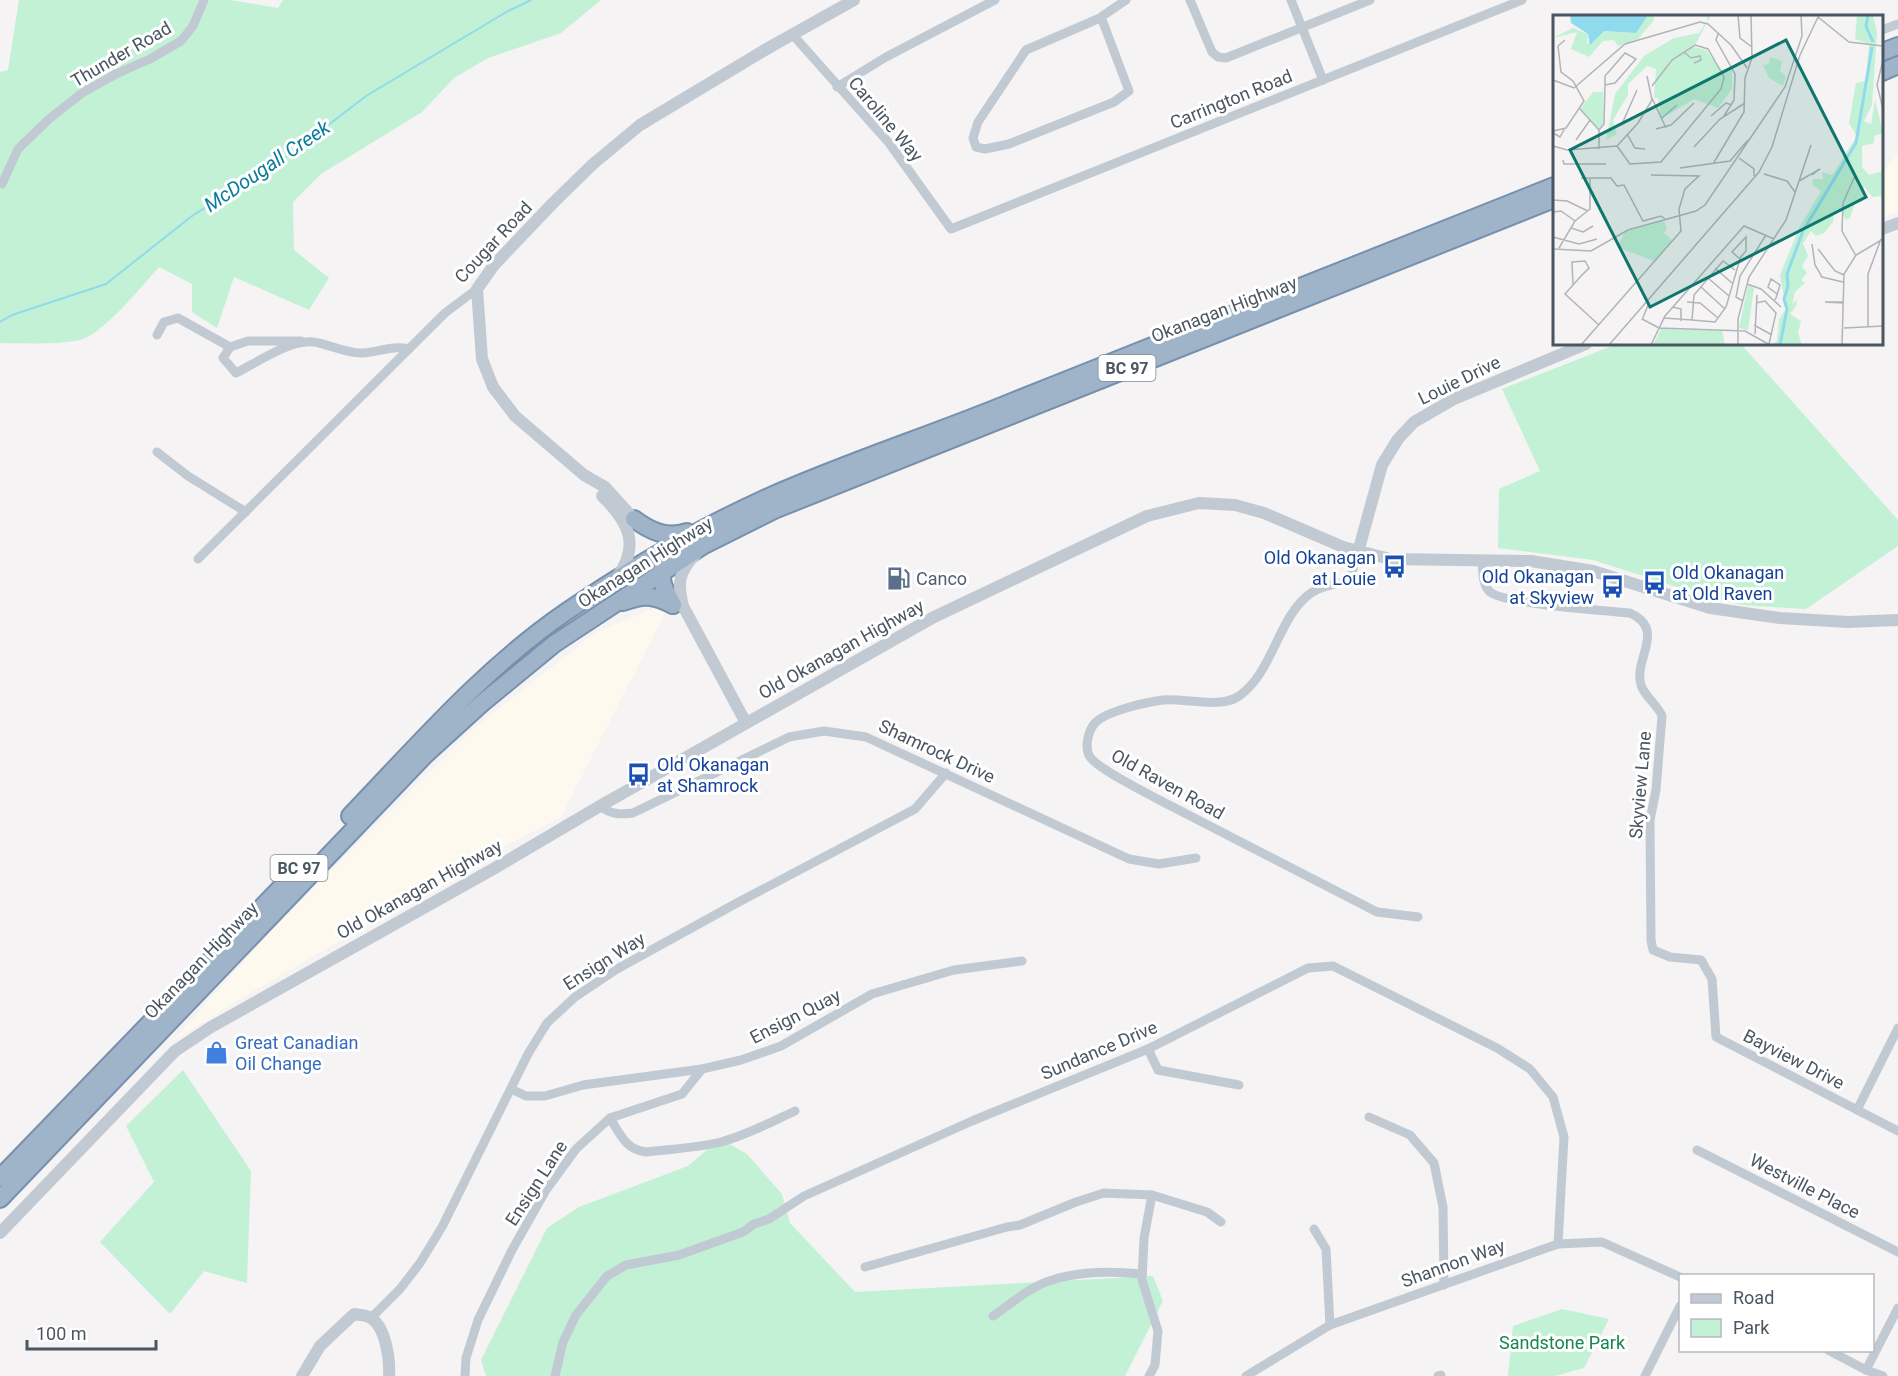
<svg xmlns="http://www.w3.org/2000/svg" width="1898" height="1376" font-family="Roboto,sans-serif">
  <style>
    .commercial { fill: #fdf9ef }
    .green { fill: #c3f1d5 }
    .lines { fill: none; stroke-linecap: round; stroke-linejoin: round }
    .stream { stroke: #90daee; stroke-width: 2 }
    .trunk-casing { stroke: #7690ad; stroke-width: 20 }
    .minor { stroke: #c1cad2; stroke-width: 9 }
    .tertiary { stroke: #c1cad2; stroke-width: 12 }
    .trunk { stroke: #9fb4c9; stroke-width: 16 }
    .labels { text-anchor: middle; dominant-baseline: central; stroke-width: 6; stroke-linejoin: round; paint-order: stroke }
    .shield { fill: #fff; stroke: #808990; stroke-width: 1.5 }
    .shield-label { font-size: 16px; font-weight: bold; fill: #4a5661 }
    .street-label { font-size: 18px; fill: #4a5661; stroke: #fff }
    .transit-label { font-size: 18px; fill: #164399; stroke: #fff; text-anchor: end }
    .service-label { font-size: 18px; fill: #4e5e75; stroke: #fff; text-anchor: start }
    .shop-label { font-size: 18px; fill: #366cbe; stroke: #fff; text-anchor: start }
    .park-label { font-size: 18px; fill: #17864f; stroke: #fff }
    .water-label { font-size: 20px; font-style: italic; fill: #0c7c9b; stroke: #fff }
    .inset-river { fill: none; stroke: #90daee; stroke-width: 3 }
    .inset-road { fill: none; stroke: #b1b4b9; stroke-width: 1.5 }
    .view { fill: #0f766e; fill-opacity: 0.15; stroke: #0f766e; stroke-width: 3 }
    .inset-edge { fill: none; stroke: #4a5661; stroke-width: 3 }
  </style>
  <rect width="100%" height="100%" fill="#f5f3f3"/>
  <!-- commercial -->
  <g class="commercial">
    <path d="M1898,154V211L1882,218V173Z"/>
    <path d="M655,608L665,613L561,817L483,858L250,993L173,1041L273,929L471,731L596,632Z"/>
  </g>
  <!-- green -->
  <g class="green">
    <path d="M19,0H230L278,8L283,0H601L561,33L488,58L454,78L422,112L321,174L293,202L294,250L329,278L309,310L234,277L217,328L192,312V284L159,267C143,285 102,335 80,340C54,345 26,343 0,343V72L8,70Z"/>
    <path d="M1617,344H1741L1898,520V546L1806,609L1742,605L1712,598L1593,560L1498,548L1499,489L1540,471L1502,389Z"/>
    <path d="M183,1070L251,1171L247,1283L204,1271L170,1314L100,1242L154,1182L126,1126Z"/>
    <path d="M724,1141L747,1154L782,1194L790,1223L855,1292L1153,1276L1163,1301L1125,1376H486L481,1360L547,1228L579,1207L688,1166L715,1143Z"/>
    <path d="M1562,1309L1609,1319L1584,1368L1555,1376H1508L1513,1326Z"/>
  </g>
  <g class="lines">
    <!-- stream -->
    <path class="stream" d="M0,322L12,315L106,284L192,216L292,153L366,96L508,11L531,0"/>
    <defs>
      <g id="trunk">
        <path d="M1882,52L1898,46"/>
        <path d="M1882,72L1898,65"/>
        <path d="M634,519C650,531 667,539 687,532"/>
        <path d="M664,563C658,580 665,590 673,605"/>
        <path d="M623,602C644,594 653,595 673,605"/>
        <path d="M350,816C419,744 483,669 566,612C629,569 694,531 764,499C842,464 923,438 1002,406C1186,332 1371,260 1554,186"/>
        <path d="M0,1178L293,875"/>
        <path d="M0,1199L426,754L481,704L554,644L704,545L774,510L1554,199"/>
      </g>
    </defs>
    <!-- trunk casing -->
    <use href="#trunk" class="trunk-casing"/>
    <!-- minor -->
    <g class="minor">
      <path d="M1190,0L1212,52L1218,57L1226,58L1370,0"/>
      <path d="M1291,0L1323,80"/>
      <path d="M1100,18L1026,50L978,122L973,138L976,147L985,149L1009,144L1114,102L1129,91L1101,17L1126,0"/>
      <path d="M1882,30L1898,24"/>
      <path d="M792,34L889,143L951,229L1522,0"/>
      <path d="M837,87L886,57L995,0"/>
      <path d="M2,184L18,149L49,119L82,93L116,74L150,59L181,41L193,26L204,0"/>
      <path d="M157,335L164,322L178,318L230,347"/>
      <path d="M301,341H248L230,347L223,358L236,373C256,363 291,339 313,342C330,344 345,354 363,353C379,352 393,345 409,349"/>
      <path d="M157,452L188,476L246,512"/>
      <path d="M1358,552L1350,580C1338,584 1321,586 1311,593C1278,616 1273,673 1239,696C1221,709 1185,698 1163,700C1147,702 1106,711 1095,723C1088,731 1084,748 1090,757C1099,770 1154,797 1171,806C1240,841 1308,877 1377,912L1418,917"/>
      <path d="M198,559L445,313L477,289"/>
      <path d="M1482,560C1483,570 1482,584 1489,591C1500,604 1607,611 1630,613C1667,630 1633,659 1641,685C1644,696 1658,705 1662,716L1656,790L1650,820L1651,940L1653,950L1670,957L1701,960L1712,979L1716,1037L1898,1131"/>
      <path d="M600,806C610,814 620,815 633,813L789,737L824,731L866,737L1129,859L1159,864L1196,858"/>
      <path d="M1148,1049L1158,1070L1239,1085"/>
      <path d="M511,1089L526,1096H545L583,1085L702,1069L741,1060L781,1046L872,994L954,970L1022,961"/>
      <path d="M1857,1110L1898,1028"/>
      <path d="M1369,1117L1410,1135L1434,1163L1443,1207L1444,1285"/>
      <path d="M610,1118C620,1134 626,1150 646,1152C671,1149 697,1148 721,1142C747,1135 771,1122 795,1111"/>
      <path d="M1697,1150L1898,1252"/>
      <path d="M1314,1229L1326,1249L1330,1325"/>
      <path d="M865,1267L1007,1227L1020,1225L1076,1202L1104,1193L1152,1195L1207,1212L1221,1222"/>
      <path d="M993,1316C1011,1304 1028,1288 1049,1281C1077,1271 1113,1271 1142,1274"/>
      <path d="M371,1318L400,1289L420,1263L442,1227L528,1054L547,1023L575,997L617,969L735,904L915,809L946,773"/>
      <path d="M1828,1350L1866,1370L1883,1376"/>
      <path d="M1866,1370L1898,1308"/>
      <path d="M465,1376L466,1358L478,1320L512,1250L546,1190L576,1149L610,1118L682,1094L702,1069"/>
      <path d="M555,1376L563,1342L576,1315L607,1276L626,1265L679,1255L743,1232L754,1224L769,1219L804,1196L972,1121L1148,1049L1308,968L1333,966L1497,1048L1530,1069L1553,1097L1564,1137L1558,1244"/>
      <path d="M1149,1376L1155,1365L1158,1331L1142,1280L1144,1238L1152,1195"/>
      <path d="M1246,1376L1330,1325L1558,1244L1602,1242L1680,1277"/>
      <path d="M1438,1376L1441,1375"/>
      <path d="M1645,1376L1680,1306"/>
    </g>
    <!-- tertiary -->
    <g class="tertiary">
      <path d="M1882,229L1898,223"/>
      <path d="M602,496C628,521 641,545 617,577"/>
      <path d="M634,519L605,487L584,475L515,416L493,387L482,359L477,289L494,265L553,203L593,164L640,125L770,47L854,0"/>
      <path d="M1358,552L1382,465L1398,439L1414,422L1454,399L1586,344"/>
      <path d="M695,555C679,572 677,583 683,606L746,723"/>
      <path d="M0,1233L175,1051L211,1027L495,868L600,806L934,617L1147,516L1199,503L1235,505L1264,513L1343,547L1390,559L1531,561L1593,571L1710,608L1780,618L1848,622L1898,620"/>
      <path d="M302,1376L320,1346L354,1314C359,1315 365,1315 369,1317C386,1325 390,1360 389,1376"/>
    </g>
    <!-- trunk -->
    <use href="#trunk" class="trunk"/>
  </g>
  <!-- icons -->
  <defs>
    <symbol id="bus-bare" viewBox="-9 -9 18 18"><path d="M-5-6H5V4H4V6H2V4H-2V6H-4V4H-5ZM-3.5-4V0h7V-4ZM-3.5 1.2v1.5H-2V1.2ZM2 1.2v1.5H3.5V1.2Z" fill="#1a4fb4" stroke="#fff" stroke-width="2.5" paint-order="stroke"/></symbol>
    <symbol id="fuel-bare" viewBox="-9 -9 18 18"><path d="M-5.5-6h7V0h2V4h1.3V-2.5L3-4.5l.8-.8L6-3V5H2.5V1h-1V6h-7ZM-4.2-4.7v3.2H.2V-4.7Z" fill="#5c6f8a" stroke="#fff" stroke-width="2.5" paint-order="stroke"/></symbol>
    <symbol id="shop-bare" viewBox="-9 -9 18 18"><path d="M-5-2.5h2.3a2.7 3.5 0 0 1 5.4 0H5L5.5 6h-11ZM-1.5-2.5h3a1.5 2.3 0 0 0-3 0Z" fill="#3f7fe0" stroke="#fff" stroke-width="2.5" paint-order="stroke"/></symbol>
  </defs>
  <g fill-rule="evenodd">
    <use href="#bus-bare" x="1378" y="550" width="33" height="33"/>
    <use href="#fuel-bare" x="882" y="562" width="33" height="33"/>
    <use href="#bus-bare" x="1638" y="566" width="33" height="33"/>
    <use href="#bus-bare" x="1596" y="570" width="33" height="33"/>
    <use href="#bus-bare" x="622" y="758" width="33" height="33"/>
    <use href="#shop-bare" x="200" y="1036" width="33" height="33"/>
  </g>
  <g class="labels">
    <!-- shield labels -->
    <g class="shield">
      <rect x="1098.5" y="355" width="57" height="26" rx="4.5"/>
      <rect x="270.5" y="855" width="57" height="26" rx="4.5"/>
    </g>
    <g class="shield-label">
      <text x="1127" y="368">BC 97</text>
      <text x="299" y="868">BC 97</text>
    </g>
    <!-- street labels -->
    <g class="street-label">
      <text transform="translate(121 54) rotate(-30)">Thunder Road</text>
      <text transform="translate(1231 99) rotate(-22)">Carrington Road</text>
      <text transform="translate(886 119) rotate(50)">Caroline Way</text>
      <text transform="translate(493 242) rotate(-47)">Cougar Road</text>
      <text transform="translate(1224 309) rotate(-21)">Okanagan Highway</text>
      <text transform="translate(1459 380) rotate(-26)">Louie Drive</text>
      <text transform="translate(645 562) rotate(-32)">Okanagan Highway</text>
      <text transform="translate(841 649) rotate(-29)">Old Okanagan Highway</text>
      <text transform="translate(937 751) rotate(25)">Shamrock Drive</text>
      <text transform="translate(1168 784) rotate(29)">Old Raven Road</text>
      <text transform="translate(1640 785) rotate(-85)">Skyview Lane</text>
      <text transform="translate(419 889) rotate(-29)">Old Okanagan Highway</text>
      <text transform="translate(201 960) rotate(-46)">Okanagan Highway</text>
      <text transform="translate(604 961) rotate(-32)">Ensign Way</text>
      <text transform="translate(795 1016) rotate(-27)">Ensign Quay</text>
      <text transform="translate(1099 1050) rotate(-23)">Sundance Drive</text>
      <text transform="translate(1794 1059) rotate(27)">Bayview Drive</text>
      <text transform="translate(536 1183) rotate(-57)">Ensign Lane</text>
      <text transform="translate(1805 1186) rotate(27)">Westville Place</text>
      <text transform="translate(1453 1263) rotate(-20)">Shannon Way</text>
    </g>
    <!-- transit labels -->
    <g class="transit-label">
      <text x="1376" y="557">Old Okanagan<tspan x="1376" dy="21">at Louie</tspan></text>
      <text x="1672" y="572" text-anchor="start">Old Okanagan<tspan x="1672" dy="21">at Old Raven</tspan></text>
      <text x="1594" y="576">Old Okanagan<tspan x="1594" dy="21">at Skyview</tspan></text>
      <text x="657" y="764" text-anchor="start">Old Okanagan<tspan x="657" dy="21">at Shamrock</tspan></text>
    </g>
    <!-- service labels -->
    <g class="service-label">
      <text x="916" y="578">Canco</text>
    </g>
    <!-- shop labels -->
    <g class="shop-label">
      <text x="235" y="1042">Great Canadian<tspan x="235" dy="21">Oil Change</tspan></text>
    </g>
    <!-- park labels -->
    <g class="park-label">
      <text x="1562" y="1342">Sandstone Park</text>
    </g>
    <!-- water labels -->
    <g class="water-label">
      <text transform="translate(267 166) rotate(-34)">McDougall Creek</text>
    </g>
  </g>
  <!-- overview -->
  <g transform="translate(1553 15)">
    <rect width="330" height="330" fill="#f5f3f3"/>
    <path d="M95,0H101V5L85,24L65,31L61,25L50,26L36,42L18,34L24,17L0,23L20,13L35,19L34,29L51,16L83,18ZM153,0H158L141,32L153,35L169,55H179V74L165,93L141,84L108,104L105,83H101L103,54L94,51L75,69V80L60,105L64,119L53,125L62,79L91,41L121,23L146,18L155,5ZM304,0H320L324,17L319,90L311,106L318,109L322,85L330,118L321,121V128L309,131V152L316,160L330,156V181L319,182L311,171V183L302,188L297,203L293,205L287,195L281,197L280,207L271,218L263,221L258,216L250,228L255,241L249,251L254,258L248,265L252,268L242,277L239,290L244,284L243,291L237,299L248,306L245,318L249,330H218L224,326L226,304L233,294L227,260L247,211L268,176L259,169L260,164H270L269,157L279,160L304,121L296,108L303,68L313,66L316,29L302,24ZM217,42L229,46L227,56L233,61L230,71L216,63L210,50L216,49ZM50,72L51,108L47,115L27,94L40,77H49ZM111,206L114,213L111,218L119,225L101,246L64,232L72,217ZM195,270L201,273L195,315L186,313ZM108,314L169,316L172,330H100Z" fill="#c3f1d5"/>
    <path d="M17,0H95L83,18L51,16L37,30L35,19L18,8Z" fill="#90daee"/>
    <path class="inset-river" d="M315,0L313,11L320,27M227,330L234,294L231,284L235,271L234,259L250,216L303,128L319,32"/>
    <path class="inset-road" d="M185,0L187,23L199,32M265,2L296,27L330,31M165,19L163,25L182,59L181,85L171,101M131,37L138,43L147,41L148,45L141,48M330,45L324,70L330,94M0,65L21,73L72,29L147,7L155,9L178,30L194,53M99,83L113,113M27,94L46,115V134M158,101L173,88L179,90M109,103L124,90M69,109L84,75M103,114L118,110L141,88M46,115L51,109L52,70V61L72,38L83,44L62,68L52,70M0,116L13,113L31,86L20,66L8,57L5,31L12,25M0,118L7,122L12,113M74,119L82,133L92,134M23,125L37,105M0,131L14,135L64,131L85,108L99,85L94,61M64,131L77,149L108,147L168,74L171,62L155,34L142,30L119,45L99,71M141,132L167,104L192,88M186,143L201,154V161M10,145L11,149H53M160,149L191,97L192,63L199,43L198,0M127,153L177,146L195,125M211,159L234,166L242,177M302,161L290,188L289,216L303,241M28,163H58L64,171L71,170L90,206L108,201L112,204M246,166L267,154L259,160M0,185L14,186L35,196M0,197L8,196L22,206M18,213L30,217L40,211M0,222L26,229L44,224M259,229L262,250L269,262L290,267M6,233L22,206L37,194V163M0,234L38,236L75,215L143,196L152,190L232,72L249,21L248,0M265,234L282,256L291,260M162,253L179,268M155,263L176,281M194,269L208,274L228,292M20,270L19,247L32,246L36,253L28,261L12,279L46,310M148,272L172,294M222,285L223,283L227,270L218,264L215,272L224,279M190,286L183,282L187,261L213,220M134,287L147,288L165,303M290,287H272L290,288M203,288L212,286L223,298L216,329M120,292L128,294V306M111,303L139,305L141,280L170,246L182,255M89,304L106,313L192,316L217,330M89,305L96,288M139,305L162,307L173,292L187,244L179,237L193,222V236L187,243M201,310L219,320M315,312V259L328,224M291,313L330,311M202,319L204,280M28,330L128,216L126,194L132,174L146,161L98,160M56,330L206,157L219,132L247,40L266,0M98,330L112,301L191,211L221,224M185,330V304L196,262L233,205L258,130M289,330L291,259L303,240L330,224"/>
    <path class="view" d="M233,25L313,182L97,292L17,135Z"/>
    <rect width="330" height="330" class="inset-edge"/>
  </g>
  <!-- legend -->
  <rect x="1679" y="1274" width="195" height="78" fill="#ffffff" stroke="#b7bbc0" stroke-width="1.5"/>
  <rect x="1691" y="1294" width="30" height="9" fill="#c1cad2" stroke="#b7bbc0" stroke-width="1.5"/>
  <text x="1733" y="1304" font-size="18" fill="#4a5661">Road</text>
  <rect x="1691" y="1319" width="30" height="18" fill="#c3f1d5" stroke="#b7bbc0" stroke-width="1.5"/>
  <text x="1733" y="1334" font-size="18" fill="#4a5661">Park</text>
  <!-- scale -->
  <path d="M27 1340v9h129v-9" fill="none" stroke="#4a5661" stroke-width="3"/>
  <text x="36" y="1340" font-size="18" fill="#4a5661" stroke="#ffffff" stroke-width="4.5" paint-order="stroke">100 m</text>
</svg>
